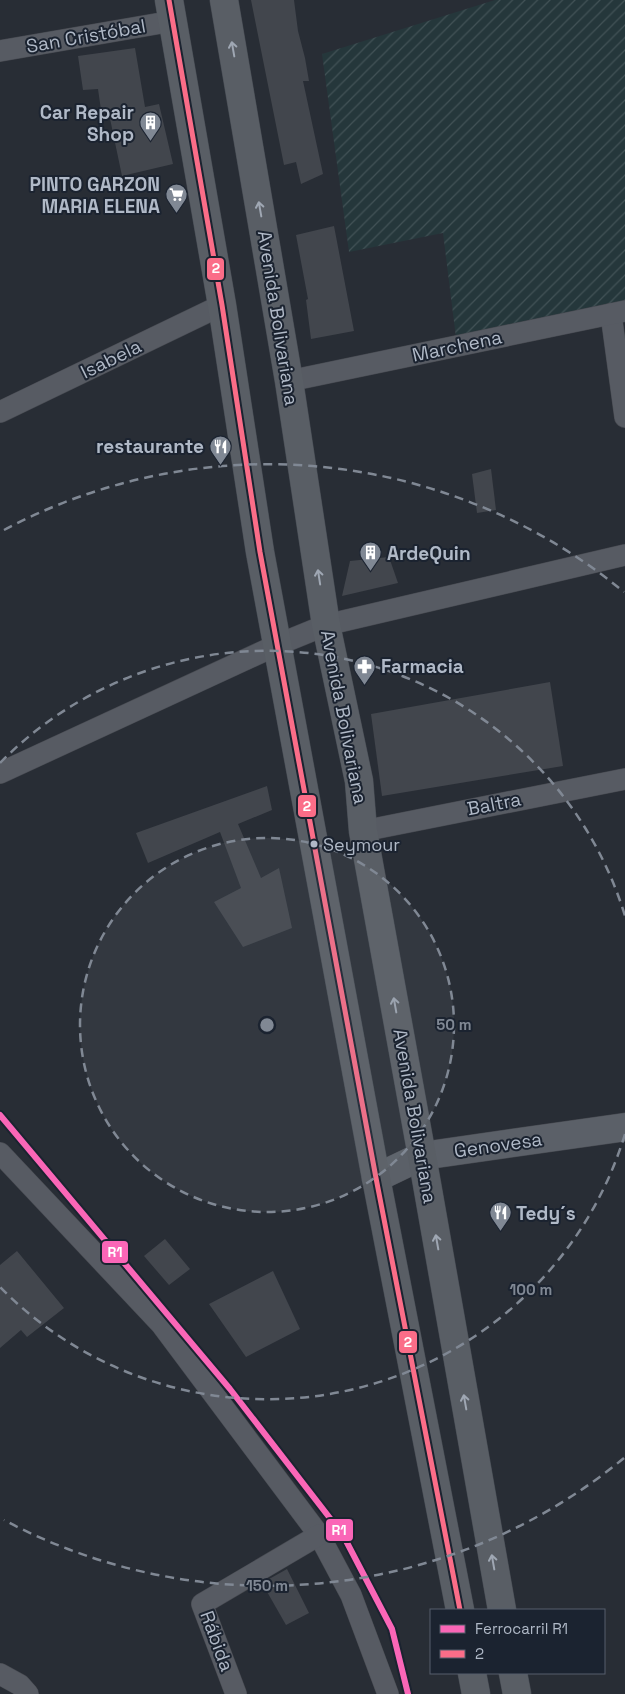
<svg xmlns="http://www.w3.org/2000/svg" width="625" height="1694" font-family="'Space Grotesk',sans-serif">
  <style>
    .garden { fill: url(#garden-furrows) }
    .building { fill: #42464d }
    .lines { fill: none; stroke-linecap: round; stroke-linejoin: round }
    .street-casing { stroke: #464950; stroke-width: 22 }
    .secondary-casing { stroke: #464950; stroke-width: 29 }
    .primary-casing { stroke: #454a52; stroke-width: 29 }
    .street { stroke: #575b63; stroke-width: 21 }
    .secondary { stroke: #5b6068; stroke-width: 28 }
    .primary { stroke: #595e65; stroke-width: 28 }
    .bus-1-casing { stroke: #1b2330; stroke-width: 9 }
    .bus-1 { stroke: #fb6d88; stroke-width: 5 }
    .rail-1-casing { stroke: #1b2330; stroke-width: 10 }
    .rail-1 { stroke: #fa66b7; stroke-width: 6 }
    .oneway { stroke: #9fa7b3 }
    .ring { fill: none; stroke: #808894; stroke-width: 2.5; stroke-dasharray: 9 6 }
    .bus-dot { fill: #b0b9c7; stroke: #1b2330; stroke-width: 2 }
    .labels { text-anchor: middle; dominant-baseline: central; stroke-width: 4; stroke-linejoin: round; paint-order: stroke }
    .bus-label { font-size: 18px; fill: #b0b9c7; stroke: #1b2330; text-anchor: start }
    .street-label { font-size: 19px; fill: #b0b9c7; stroke: #1b2330 }
    .poi-label { font-size: 19px; font-weight: bold; fill: #b0b9c7; stroke: #1b2330; text-anchor: end }
    .centre { fill: #808894; stroke: #1b2330; stroke-width: 2.5 }
    .ring-label { font-size: 15px; text-anchor: middle; font-weight: bold; fill: #808894; stroke: #1b2330; stroke-width: 4; stroke-linejoin: round; paint-order: stroke }
    .line-badge { stroke: #1b2330; stroke-width: 2 }
    .badge-label { font-size: 14px; text-anchor: middle; font-weight: bold; fill: #fff }
  </style>
  <defs>
    <pattern id="garden-furrows" width="10" height="10" patternUnits="userSpaceOnUse" patternTransform="scale(1.25)"><rect width="10" height="10" fill="#25373b"/><path d="M-1 1l2-2M0 10L10 0M9 11l2-2" fill="none" stroke="#425256"/></pattern>
  </defs>
  <rect width="100%" height="100%" fill="#282d35"/>
  <!-- garden -->
  <path class="garden" d="M495,0H625V308L457,346L443,233L349,252L322,54Z"/>
  <!-- building -->
  <g class="building">
    <path d="M251,0H294L298,31L305,58L309,81H303L323,174L301,184L296,162L284,165Z"/>
    <path d="M135,48L145,107L159,104L173,164L122,176L108,109L101,110L98,89L83,90L78,56Z"/>
    <path d="M334,226L354,331L311,339L306,300L308,299L296,235Z"/>
    <path d="M491,469L496,510L477,513L472,474Z"/>
    <path d="M389,557L398,583L342,596L350,561Z"/>
    <path d="M550,682L563,766L382,796L371,714Z"/>
    <path d="M267,786L272,810L238,824L261,878L279,868L292,928L243,947L214,902L241,888L220,832L148,863L136,833Z"/>
    <path d="M165,1239L190,1269L169,1285L144,1256Z"/>
    <path d="M17,1251L64,1308L27,1337L21,1330L0,1348V1265Z"/>
    <path d="M273,1271L300,1329L246,1357L209,1304Z"/>
    <path d="M287,1569L309,1613L286,1625L262,1583Z"/>
  </g>
  <g class="lines">
    <defs>
      <g id="street">
        <path d="M0,51L173,21"/>
        <path d="M611,314L625,417"/>
        <path d="M289,381L625,311"/>
        <path d="M0,412L222,305"/>
        <path d="M0,773L277,645L326,625L625,555"/>
        <path d="M363,831L625,779"/>
        <path d="M0,1153L161,1324L319,1535L351,1595L388,1694"/>
        <path d="M0,1674L20,1685L28,1694"/>
        <path d="M236,1694L202,1604L319,1535"/>
      </g>
      <path id="secondary" d="M376,1178L422,1156L625,1127"/>
      <g id="primary">
        <path d="M169,0L222,305L260,552L376,1178L460,1610"/>
        <path d="M224,0L289,381L326,625L359,781L363,831L422,1156L502,1610"/>
        <path d="M472,1673L476,1694"/>
        <path d="M513,1673L517,1694"/>
      </g>
    </defs>
    <!-- street casing -->
    <use href="#street" class="street-casing"/>
    <!-- secondary casing -->
    <use href="#secondary" class="secondary-casing"/>
    <!-- primary casing -->
    <use href="#primary" class="primary-casing"/>
    <!-- street -->
    <use href="#street" class="street"/>
    <!-- secondary -->
    <use href="#secondary" class="secondary"/>
    <!-- primary -->
    <use href="#primary" class="primary"/>
    <defs>
      <path id="bus-1" d="M169,0L222,305L260,552L376,1178L460,1610"/>
    </defs>
    <!-- bus-1 casing -->
    <use href="#bus-1" class="bus-1-casing"/>
    <!-- bus-1 -->
    <use href="#bus-1" class="bus-1"/>
    <defs>
      <path id="rail-1" d="M0,1115L230,1389L343,1535L392,1629L408,1694"/>
    </defs>
    <!-- rail-1 casing -->
    <use href="#rail-1" class="rail-1-casing"/>
    <!-- rail-1 -->
    <use href="#rail-1" class="rail-1"/>
  </g>
  <!-- one-way arrows -->
  <defs><path id="oneway-shaft" d="M-6 0H5M1.5-3L5.5 0L1.5 3" fill="none" stroke-width="1.6" stroke-linecap="round" stroke-linejoin="round" transform="scale(1.25)"/></defs>
  <g class="oneway">
    <use href="#oneway-shaft" transform="translate(233 49) rotate(-100)"/>
    <use href="#oneway-shaft" transform="translate(260 209) rotate(-100)"/>
    <use href="#oneway-shaft" transform="translate(319 577) rotate(-99)"/>
    <use href="#oneway-shaft" transform="translate(395 1005) rotate(-100)"/>
    <use href="#oneway-shaft" transform="translate(437 1242) rotate(-100)"/>
    <use href="#oneway-shaft" transform="translate(465 1402) rotate(-100)"/>
    <use href="#oneway-shaft" transform="translate(493 1562) rotate(-100)"/>
  </g>
  <!-- distance rings -->
  <circle cx="267" cy="1025" r="187" fill="#808894" fill-opacity=".12"/>
  <g class="ring">
    <circle cx="267" cy="1025" r="187"/>
    <path d="M625 1134A374 374 0 0 1 0 1287M0 763A374 374 0 0 1 625 916"/>
    <path d="M624 1458A561 561 0 0 1 4 1520M4 530A561 561 0 0 1 624 592"/>
  </g>
  <!-- icons -->
  <defs>
    <symbol id="building-pin" viewBox="-11 -11 22 30"><path d="M0 17L-7.5 6A9.5 9.5 0 1 1 7.5 6Z" fill="#808894" stroke="#1b2330"/><path d="M-4-6H4V6H1V3H-1V6H-4ZM-2.5-4.3h1.7v1.8h-1.7ZM.8-4.3h1.7v1.8H.8ZM-2.5-1h1.7V.8h-1.7ZM.8-1h1.7V.8H.8Z" fill="#fff"/></symbol>
    <symbol id="supermarket-pin" viewBox="-11 -11 22 30"><path d="M0 17L-7.5 6A9.5 9.5 0 1 1 7.5 6Z" fill="#808894" stroke="#1b2330"/><path d="M-6-5.5h2.5l.6 2H6L4.5 2H-2.5L-4.4-4H-6ZM-1.5 3.2a1.3 1.3 0 1 0 .1 0ZM3 3.2a1.3 1.3 0 1 0 .1 0Z" fill="#fff"/></symbol>
    <symbol id="restaurant-pin" viewBox="-11 -11 22 30"><path d="M0 17L-7.5 6A9.5 9.5 0 1 1 7.5 6Z" fill="#808894" stroke="#1b2330"/><path d="M-5-6h1v4h1v-4h1v4h1v-4h1v5L-1.5 .5V6h-2V.5L-5-1ZM5-6V6H3V1.5H1.5Q1.5-4 5-6Z" fill="#fff"/></symbol>
    <symbol id="pharmacy-pin" viewBox="-11 -11 22 30"><path d="M0 17L-7.5 6A9.5 9.5 0 1 1 7.5 6Z" fill="#808894" stroke="#1b2330"/><path d="M-2-6h4v4h4v4h-4v4h-4v-4h-4v-4h4Z" fill="#fff"/></symbol>
  </defs>
  <g fill-rule="evenodd">
    <use href="#building-pin" x="138" y="110" width="25" height="34"/>
    <use href="#supermarket-pin" x="164" y="182" width="25" height="34"/>
    <use href="#restaurant-pin" x="208" y="434" width="25" height="34"/>
    <use href="#building-pin" x="358" y="540" width="25" height="34"/>
    <use href="#pharmacy-pin" x="352" y="654" width="25" height="34"/>
    <use href="#restaurant-pin" x="488" y="1200" width="25" height="34"/>
  </g>
  <!-- markers -->
  <circle class="bus-dot" cx="314" cy="844" r="4.5"/>
  <g class="labels">
    <!-- bus labels -->
    <g class="bus-label">
      <text x="323" y="844">Seymour</text>
    </g>
    <!-- street labels -->
    <g class="street-label">
      <text transform="translate(86 36) rotate(-10)">San Cristóbal</text>
      <text transform="translate(278 318) rotate(81)">Avenida Bolivariana</text>
      <text transform="translate(457 346) rotate(-12)">Marchena</text>
      <text transform="translate(111 359) rotate(-26)">Isabela</text>
      <text transform="translate(344 717) rotate(79)">Avenida Bolivariana</text>
      <text transform="translate(494 804) rotate(-11)">Baltra</text>
      <text transform="translate(415 1116) rotate(80)">Avenida Bolivariana</text>
      <text transform="translate(498 1145) rotate(-8)">Genovesa</text>
      <text transform="translate(217 1641) rotate(70)">Rábida</text>
    </g>
    <!-- poi labels -->
    <g class="poi-label">
      <text x="134" y="112">Car Repair<tspan x="134" dy="22">Shop</tspan></text>
      <text x="160" y="184">PINTO GARZON<tspan x="160" dy="22">MARIA ELENA</tspan></text>
      <text x="204" y="446">restaurante</text>
      <text x="387" y="553" text-anchor="start">ArdeQuin</text>
      <text x="381" y="666" text-anchor="start">Farmacia</text>
      <text x="516" y="1213" text-anchor="start">Tedy´s</text>
    </g>
  </g>
  <circle cx="267" cy="1025" r="8" class="centre"/>
  <g class="ring-label">
    <text x="454" y="1030">50 m</text>
    <text x="531" y="1295">100 m</text>
    <text x="267" y="1591">150 m</text>
  </g>
  <g class="line-badge">
    <rect x="206" y="257" width="19" height="24" rx="5" fill="#fb6d88"/>
    <rect x="297" y="794" width="20" height="24" rx="5" fill="#fb6d88"/>
    <rect x="101" y="1240" width="28" height="24" rx="5" fill="#fa66b7"/>
    <rect x="398" y="1330" width="20" height="24" rx="5" fill="#fb6d88"/>
    <rect x="325" y="1518" width="29" height="24" rx="5" fill="#fa66b7"/>
  </g>
  <g class="badge-label">
    <text x="216" y="273">2</text>
    <text x="307" y="811">2</text>
    <text x="115" y="1257">R1</text>
    <text x="408" y="1347">2</text>
    <text x="339" y="1535">R1</text>
  </g>
  <!-- legend -->
  <rect x="430" y="1609" width="175" height="65" fill="#1b2330" stroke="#575f6c"/>
  <rect x="440" y="1625" width="25" height="8" fill="#fa66b7" stroke="#575f6c"/>
  <text x="475" y="1634" font-size="15" fill="#b0b9c7">Ferrocarril R1</text>
  <rect x="440" y="1650" width="25" height="8" fill="#fb6d88" stroke="#575f6c"/>
  <text x="475" y="1659" font-size="15" fill="#b0b9c7">2</text>
</svg>
